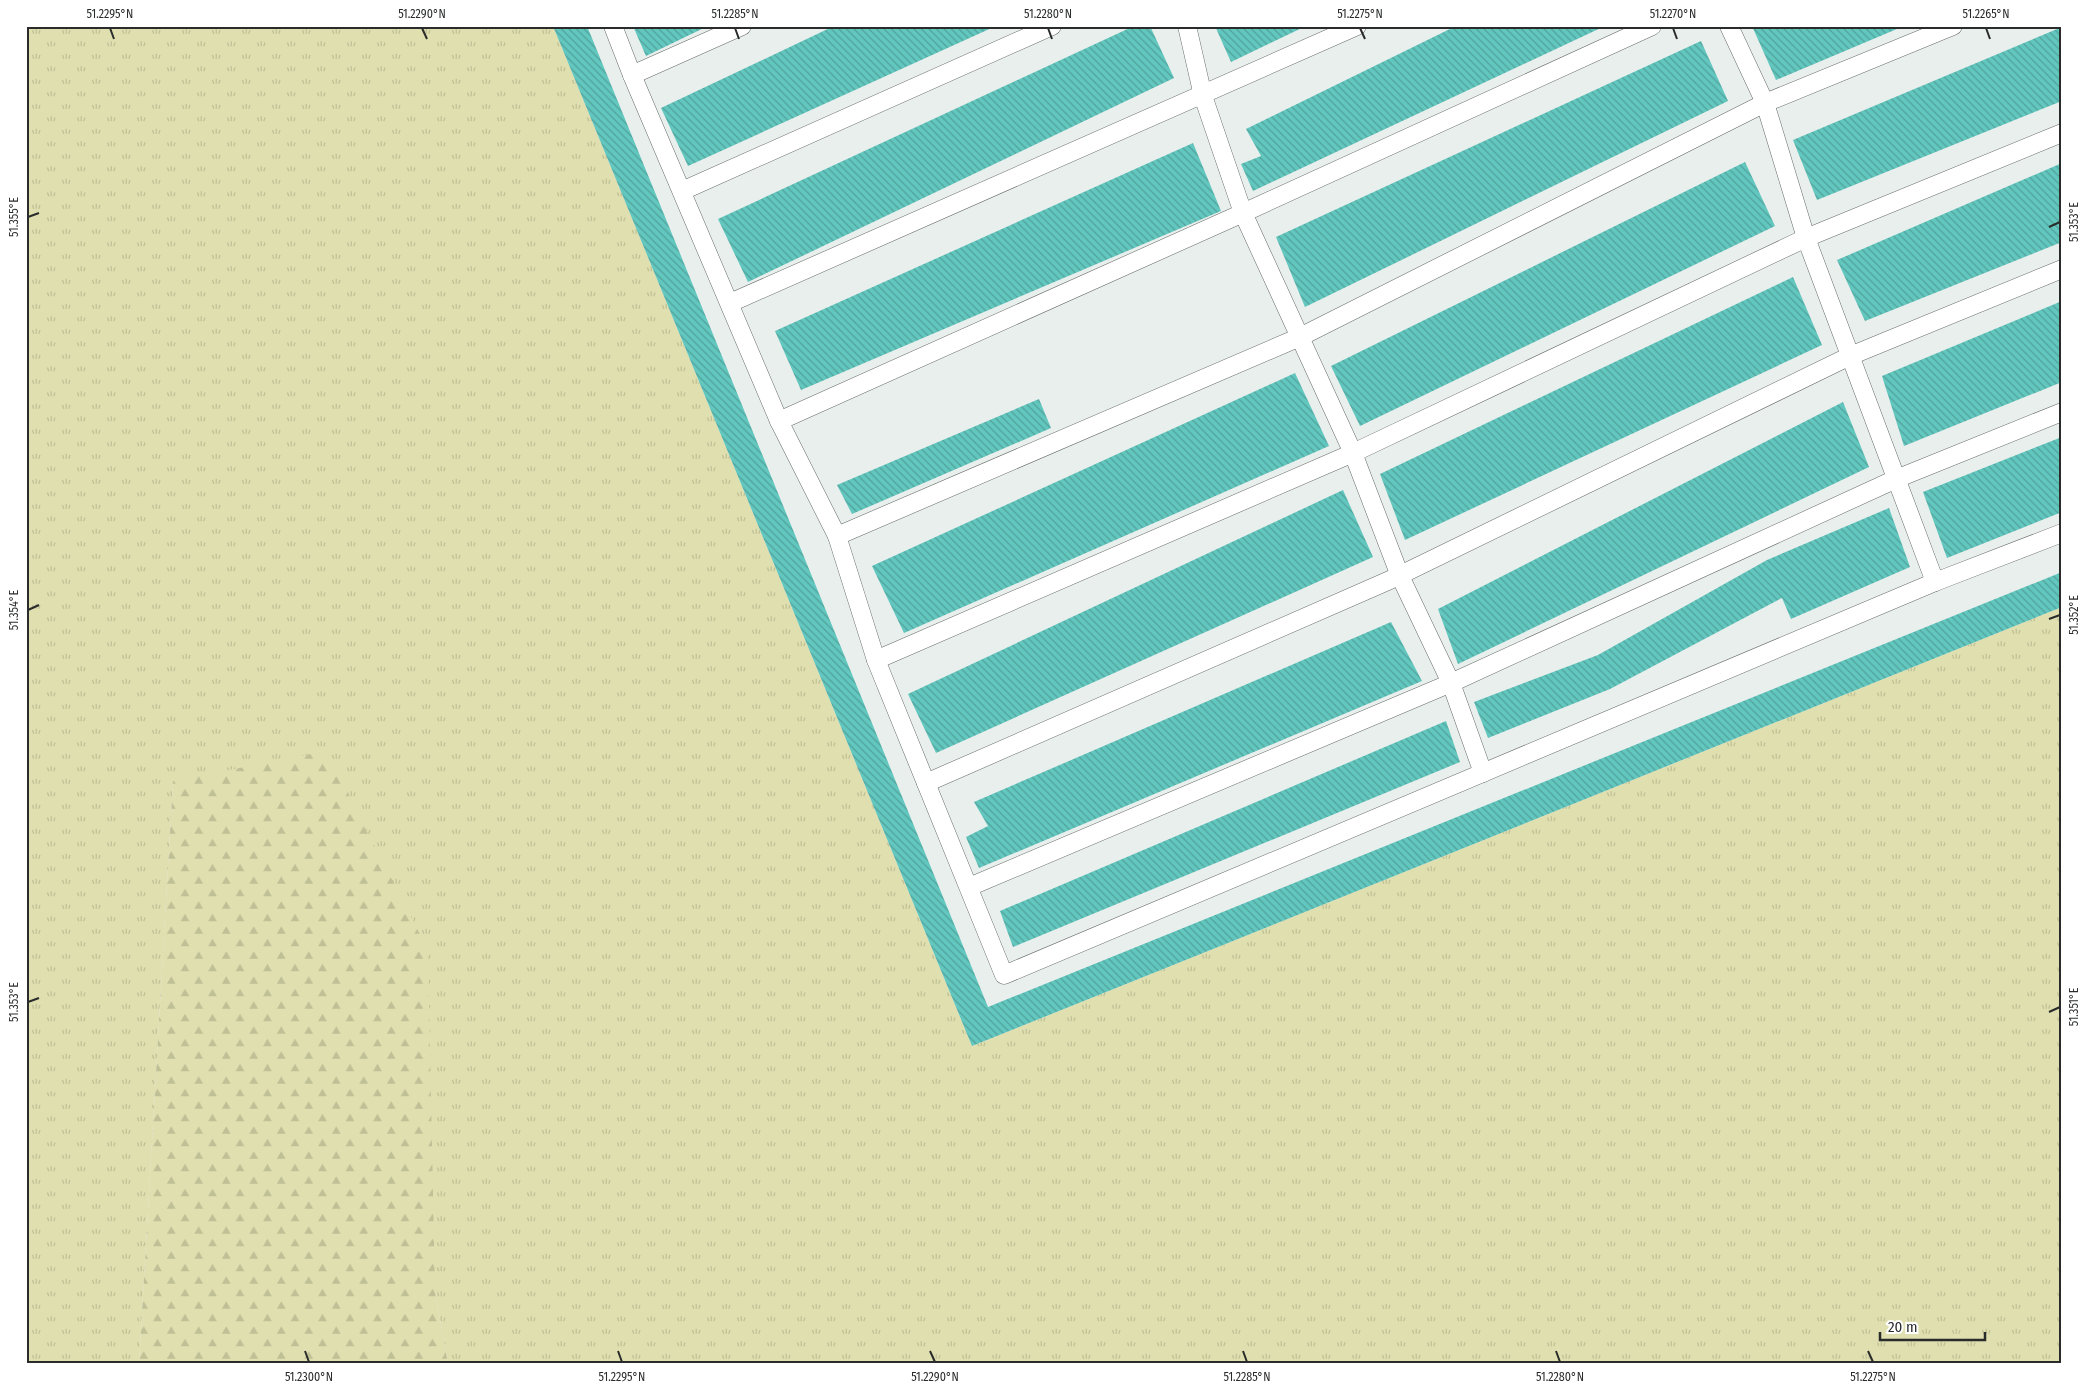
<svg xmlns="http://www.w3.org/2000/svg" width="2088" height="1390" font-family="'Fira Sans Condensed',sans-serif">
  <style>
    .grass { fill: url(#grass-tufts) }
    .forest { fill: url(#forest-firs) }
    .building { fill: url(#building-back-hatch) }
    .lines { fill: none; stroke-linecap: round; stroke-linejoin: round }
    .lane-casing { stroke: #676c69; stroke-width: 19 }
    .lane { stroke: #fff; stroke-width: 18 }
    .ticks { fill: none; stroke: #2a2c2b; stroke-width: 2 }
    .neatline { fill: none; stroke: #2a2c2b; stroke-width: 2 }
    .ticks-label { font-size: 12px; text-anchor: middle; fill: #2a2c2b }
  </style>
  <defs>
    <pattern id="grass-tufts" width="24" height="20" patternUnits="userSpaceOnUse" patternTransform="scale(1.25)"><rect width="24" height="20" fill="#dfdfaf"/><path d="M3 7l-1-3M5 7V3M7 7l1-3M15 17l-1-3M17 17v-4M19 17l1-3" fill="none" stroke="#c0c097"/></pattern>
    <pattern id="forest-firs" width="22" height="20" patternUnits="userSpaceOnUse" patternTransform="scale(1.25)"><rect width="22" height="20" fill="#dfdfaf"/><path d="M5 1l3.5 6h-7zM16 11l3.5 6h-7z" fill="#c0c097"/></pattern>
    <pattern id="building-back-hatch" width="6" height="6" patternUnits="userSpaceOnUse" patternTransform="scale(1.25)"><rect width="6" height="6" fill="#62c7bf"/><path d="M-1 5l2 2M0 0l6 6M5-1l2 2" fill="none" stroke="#51a29b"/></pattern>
  </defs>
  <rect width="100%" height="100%" fill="#e9efec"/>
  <!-- grass -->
  <path class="grass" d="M26,26H553L972,1046L2062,607V1364H448L435,1292L173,781L139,1364H26Z"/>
  <!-- forest -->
  <path class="forest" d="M326,751L428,950L435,1292L448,1364H139L173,781Z"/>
  <!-- building -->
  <g class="building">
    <path d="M553,26H587L988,1007L2062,572V607L972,1046Z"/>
    <path d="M633,26H708L646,56Z"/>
    <path d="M834,26H996L688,166L661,108Z"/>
    <path d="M1134,26H1150L1174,78L748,282L718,219Z"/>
    <path d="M1215,26H1306L1231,62Z"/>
    <path d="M1456,26H1605L1253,191L1241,164L1261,156L1246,129Z"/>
    <path d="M1752,26H1904L1776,80Z"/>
    <path d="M2062,27V101L1817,200L1793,140Z"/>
    <path d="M1701,41L1728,101L1305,307L1276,237Z"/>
    <path d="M1193,143L1221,211L801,390L775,331Z"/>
    <path d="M1745,162L1775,226L1360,426L1331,366Z"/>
    <path d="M2062,163V242L1865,321L1837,260Z"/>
    <path d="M1793,277L1822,345L1405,540L1380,474Z"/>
    <path d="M2062,301V382L1904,446L1882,376Z"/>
    <path d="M1295,373L1329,446L904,633L872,566Z"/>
    <path d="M1039,399L1051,428L852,514L837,485Z"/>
    <path d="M1843,402L1869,467L1458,664L1438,609Z"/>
    <path d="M2062,437V512L1947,558L1923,492Z"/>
    <path d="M1343,490L1373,557L936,753L908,694Z"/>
    <path d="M1889,508L1910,567L1791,619L1782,598L1610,689L1488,738L1474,702L1598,655L1767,560Z"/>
    <path d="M1391,622L1422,681L979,868L966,837L988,826L974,802Z"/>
    <path d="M1446,721L1460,762L1013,947L1000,911Z"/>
  </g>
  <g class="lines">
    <defs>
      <g id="lane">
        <path d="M613,26L632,75L779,421L837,536L876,660L1004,975L1935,582"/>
        <path d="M1187,26L1203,96L1243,213L1353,453L1400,576L1451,683L1483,773"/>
        <path d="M1729,26L1765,103L1806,238L1935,582L2062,533"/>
        <path d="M632,75L742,26"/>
        <path d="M682,191L1052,26"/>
        <path d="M730,303L1357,26"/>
        <path d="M779,421L1243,213L1652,26"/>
        <path d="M837,536L1300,337L1765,103L1953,26"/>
        <path d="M876,660L1353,453L1806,238L2062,133"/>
        <path d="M926,783L1390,580L1850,356L2062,269"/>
        <path d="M969,887L1451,683L1896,479L2062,412"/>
      </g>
    </defs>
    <!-- lane casing -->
    <use href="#lane" class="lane-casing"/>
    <!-- lane -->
    <use href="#lane" class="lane"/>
  </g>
  <!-- ticks -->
  <path class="ticks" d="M110,28L114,39M422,28L427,39M735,28L739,39M1048,28L1052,39M1360,28L1365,39M1673,28L1677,39M1986,28L1990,39M28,217L39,213M2049,227L2060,222M28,610L39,605M2049,619L2060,615M28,1002L39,998M2049,1012L2060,1007M305,1351L309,1362M618,1351L622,1362M930,1351L935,1362M1243,1351L1247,1362M1556,1351L1560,1362M1868,1351L1873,1362"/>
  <!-- border -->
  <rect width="2088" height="1390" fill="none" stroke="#ffffff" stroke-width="55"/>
  <!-- scale -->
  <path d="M1880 1332v8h105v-8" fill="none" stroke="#2a2c2b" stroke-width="2.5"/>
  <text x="1888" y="1332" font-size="15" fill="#2a2c2b" stroke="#ffffff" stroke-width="4" paint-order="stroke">20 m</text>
  <rect x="28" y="28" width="2032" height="1334" class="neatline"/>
  <g class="ticks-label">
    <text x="110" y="18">51.2295°N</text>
    <text x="422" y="18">51.2290°N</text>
    <text x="735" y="18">51.2285°N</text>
    <text x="1048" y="18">51.2280°N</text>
    <text x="1360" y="18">51.2275°N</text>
    <text x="1673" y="18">51.2270°N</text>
    <text x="1986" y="18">51.2265°N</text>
    <text transform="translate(14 217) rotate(-90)" y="4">51.355°E</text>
    <text transform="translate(2074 222) rotate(-90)" y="4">51.353°E</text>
    <text transform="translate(14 610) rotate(-90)" y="4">51.354°E</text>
    <text transform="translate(2074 615) rotate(-90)" y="4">51.352°E</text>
    <text transform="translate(14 1002) rotate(-90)" y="4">51.353°E</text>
    <text transform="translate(2074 1007) rotate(-90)" y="4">51.351°E</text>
    <text x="309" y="1381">51.2300°N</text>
    <text x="622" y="1381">51.2295°N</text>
    <text x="935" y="1381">51.2290°N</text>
    <text x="1247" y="1381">51.2285°N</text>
    <text x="1560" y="1381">51.2280°N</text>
    <text x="1873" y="1381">51.2275°N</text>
  </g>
</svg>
